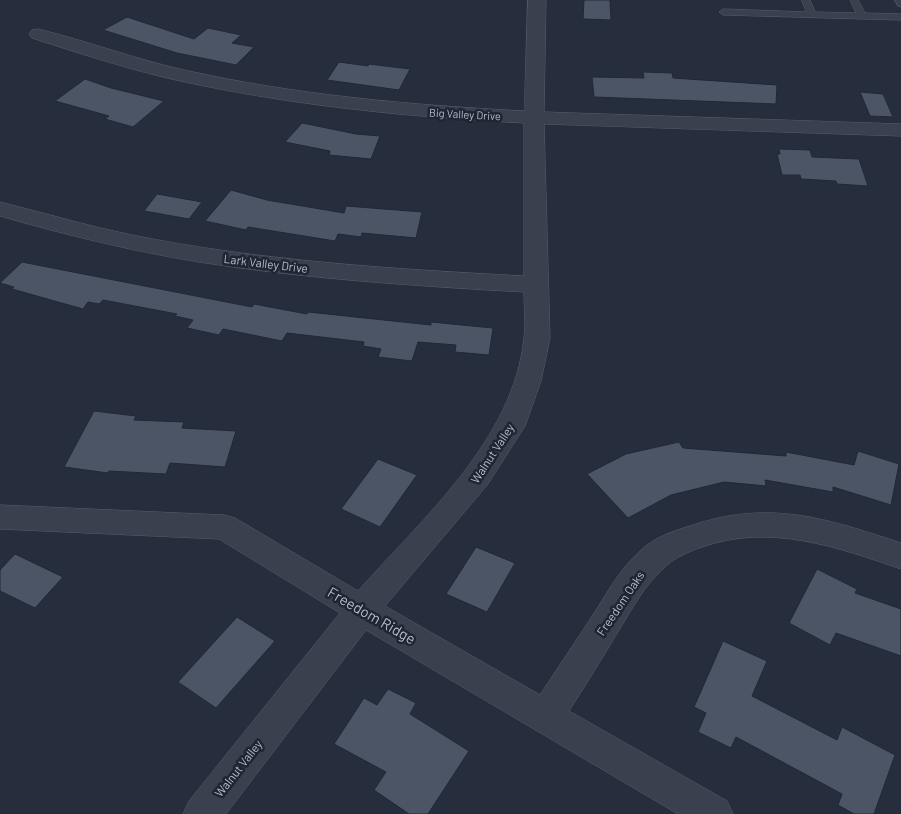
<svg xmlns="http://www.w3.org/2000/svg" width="901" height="814" font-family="Barlow,sans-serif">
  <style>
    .building { fill: #4c5566; stroke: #212735 }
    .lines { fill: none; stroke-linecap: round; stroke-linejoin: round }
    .lane-casing { stroke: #585e6b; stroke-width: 1 }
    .street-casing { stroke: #585e6b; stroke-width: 1 }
    .lane { fill: #3a404d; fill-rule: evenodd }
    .street { fill: #3a404d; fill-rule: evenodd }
    .labels { text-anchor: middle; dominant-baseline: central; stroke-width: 5; stroke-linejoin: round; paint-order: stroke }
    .far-street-label { font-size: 11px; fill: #b6bbc8; stroke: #1f2533 }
    .street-label { font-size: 12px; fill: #b6bbc8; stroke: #1f2533 }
    .near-street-label { font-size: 15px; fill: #b6bbc8; stroke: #1f2533 }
  </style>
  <rect width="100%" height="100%" fill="#262e3d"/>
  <!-- building -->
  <g class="building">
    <path d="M584,0H610L611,20L583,19Z"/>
    <path d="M127,17L194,39L208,28L241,35L232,43L254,47L236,65L177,53L103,30Z"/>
    <path d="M339,62L368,66L369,64L410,69L399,90L327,80Z"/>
    <path d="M643,72L672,73L673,78L777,85L776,104L594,97L592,77L644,78Z"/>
    <path d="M85,79L111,88L164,101L133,127L105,119L109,116L55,101Z"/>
    <path d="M860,92L883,94L893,117L870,116Z"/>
    <path d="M302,123L356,134L380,136L371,159L329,155L330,151L285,142Z"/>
    <path d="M779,149L810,150L812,157L859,159L868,186L837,184L836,181L801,179L800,175H782L777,154H780Z"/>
    <path d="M231,190L267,200L344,213L346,206L422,212L416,238L362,233L361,237L338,234L335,241L248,227L246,230L205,221Z"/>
    <path d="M157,194L202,202L189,219L144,211Z"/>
    <path d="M22,262L252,307L254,304L307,314L308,312L431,325V322L493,328L489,355L455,352L456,345L418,342L412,361L378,357L381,349L363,346L364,342L287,333L282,341L223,329L219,335L187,328L193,320L175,316L177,314L103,300L99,304L88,302L83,309L12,289L14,287L0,283Z"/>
    <path d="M94,411L136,416L134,420L184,422L182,428L236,431L225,467L170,463L166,474L109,471L108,473L64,467Z"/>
    <path d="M679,442L683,448L786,456V452L854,465L858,451L899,464L891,505L833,487V492L765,480L766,486L724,482L671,495L628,518L587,474L626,454Z"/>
    <path d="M378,459L417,475L380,527L341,509Z"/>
    <path d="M476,547L515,563L487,612L446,594Z"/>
    <path d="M15,554L63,577L35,608L0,591V570Z"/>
    <path d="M817,569L857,589L855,593L901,609V656L836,633L830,645L789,623Z"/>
    <path d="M237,617L275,641L216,708L178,682Z"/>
    <path d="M723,641L767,661L752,696L837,740L842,727L895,755L874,814H854L838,805L842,794L736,737L731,748L698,732L706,713L694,707Z"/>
    <path d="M388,689L416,703L410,714L469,751L428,814H409L374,790L386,772L334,744L364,698L377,705Z"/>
  </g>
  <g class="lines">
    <defs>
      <g id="lane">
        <path d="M802,0H810L815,12L856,13L850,0H858L865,13L901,14V20L723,15L719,12L723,9L806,12Z"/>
        <path d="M895,0H901V7L898,6Z"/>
      </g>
      <path id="street" d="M528,0H546L544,112L901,124V136L544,124L550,338L541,381L525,426L488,484L385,606L540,695C558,668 575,642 593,615C607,593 620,569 640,551C653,538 673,531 690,526C769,499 825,518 901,543V569C837,547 770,523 702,547C688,552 673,558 663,569C644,586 632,609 619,630C603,657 586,684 569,711L727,801L733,814H678L366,630L226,814H183L189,801L340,613L219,539L0,529V505L224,515L235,518L358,591C422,519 514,439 524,338C526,323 524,307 524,292C416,286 307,279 199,262C132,251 66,235 0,216V202C44,213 88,226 132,235C261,261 393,269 524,276V123C410,117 297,106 185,82C133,71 82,54 32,38L29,34L32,30L38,29C87,41 135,59 184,70C296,95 410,105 524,111Z"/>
    </defs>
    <!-- lane casing -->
    <use href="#lane" class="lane-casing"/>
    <!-- street casing -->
    <use href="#street" class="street-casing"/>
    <!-- lane -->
    <use href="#lane" class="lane"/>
    <!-- street -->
    <use href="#street" class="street"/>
  </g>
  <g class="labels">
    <!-- far-street labels -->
    <g class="far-street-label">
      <text transform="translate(465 114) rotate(3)">Big Valley Drive</text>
    </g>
    <!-- street labels -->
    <g class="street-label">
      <text transform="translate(266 263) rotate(7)">Lark Valley Drive</text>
      <text transform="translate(492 453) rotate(-57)">Walnut Valley</text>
      <text transform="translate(620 603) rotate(-56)">Freedom Oaks</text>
      <text transform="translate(238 768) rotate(-52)">Walnut Valley</text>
    </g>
    <!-- near-street labels -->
    <g class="near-street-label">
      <text transform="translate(372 615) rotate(30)">Freedom Ridge</text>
    </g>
  </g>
</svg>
